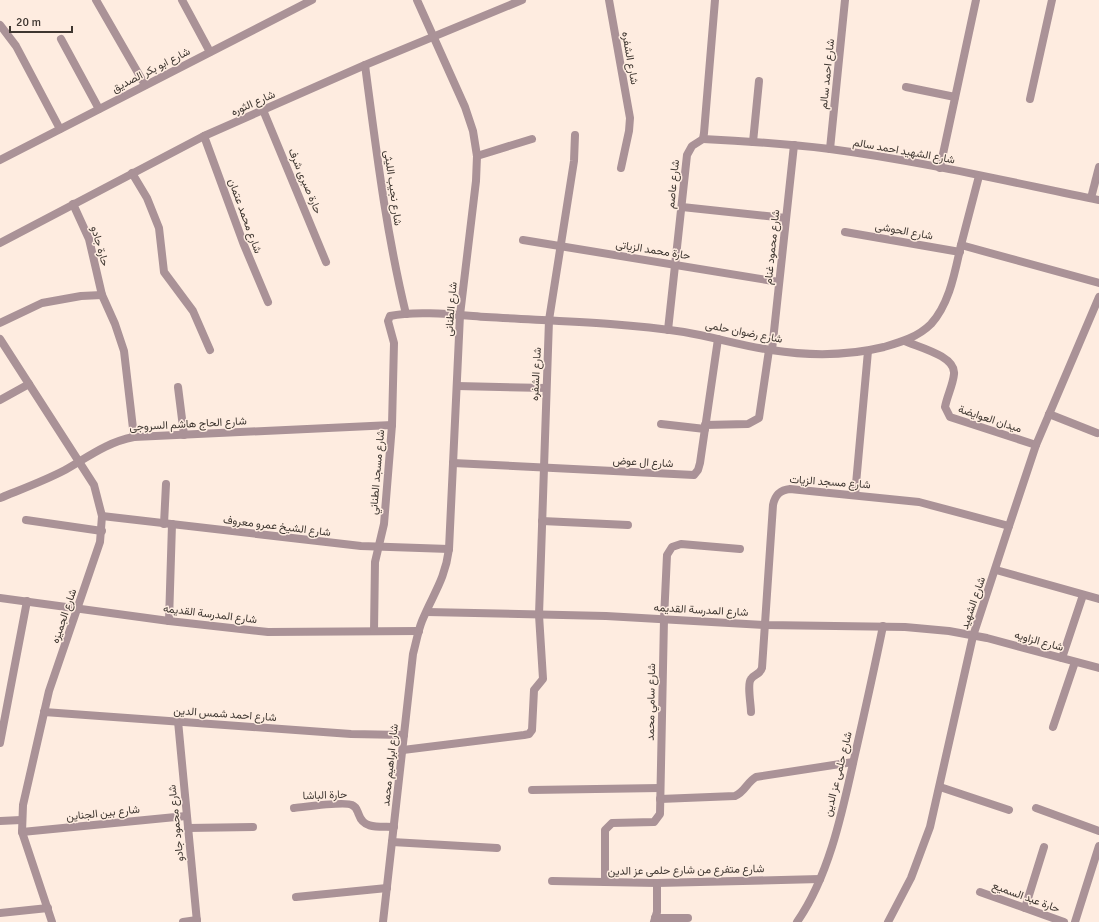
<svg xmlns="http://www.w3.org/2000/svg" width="1099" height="922" font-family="Signika,Vazirmatn,sans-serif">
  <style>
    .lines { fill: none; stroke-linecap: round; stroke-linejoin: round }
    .minor { stroke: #aa9297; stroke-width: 8 }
    .labels { text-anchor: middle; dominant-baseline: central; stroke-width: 3; stroke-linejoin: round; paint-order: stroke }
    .street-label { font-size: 11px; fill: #3e3630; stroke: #feece0 }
  </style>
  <rect width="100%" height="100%" fill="#feece0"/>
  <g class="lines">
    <!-- minor -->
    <g class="minor">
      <path d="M96,0L145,85"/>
      <path d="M182,0L210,52"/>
      <path d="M609,0L630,118L629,131L621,168"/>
      <path d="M0,25L16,46L60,129"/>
      <path d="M61,39L99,109"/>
      <path d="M365,65C376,148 386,232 406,314"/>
      <path d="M906,87L955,97"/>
      <path d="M1030,99L1052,0"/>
      <path d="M263,110L326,262"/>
      <path d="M204,136L244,245L268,302"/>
      <path d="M703,139C745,141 788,144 830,149C921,161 1010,182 1099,200"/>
      <path d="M753,142L759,81"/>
      <path d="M830,149L845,0"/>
      <path d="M477,156L532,139"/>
      <path d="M0,160L312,0"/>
      <path d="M940,168L976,0"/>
      <path d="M132,173L147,198L159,228L164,272L193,311L210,350"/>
      <path d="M1091,198L1099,167"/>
      <path d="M73,204L89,239L102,295L115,324L124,351L134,437"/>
      <path d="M682,207L786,218"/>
      <path d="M845,232L960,252"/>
      <path d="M523,240L779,282"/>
      <path d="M0,243L204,136L365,65L522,0"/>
      <path d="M961,245L1099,283"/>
      <path d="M0,323L42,303L81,296L102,295"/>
      <path d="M668,330L687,155L692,146L703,139L704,133L715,0"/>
      <path d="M0,339L94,485L102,516L100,542L49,691L23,805L22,832L52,922"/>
      <path d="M905,341C918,347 956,356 954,374C953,385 947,396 945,407L950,417L1036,445"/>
      <path d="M772,350L794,145"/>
      <path d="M457,386L546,388"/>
      <path d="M178,387L184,435"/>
      <path d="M0,400L29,384"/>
      <path d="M1049,414L1097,433"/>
      <path d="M661,424L705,429"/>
      <path d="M705,425L748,424L759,418L769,350"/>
      <path d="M453,463L694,475L698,470L700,463L718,339"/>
      <path d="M855,495L868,351"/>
      <path d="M0,498C22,489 44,481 65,470C88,457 107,442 134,437L392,425"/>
      <path d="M102,516L361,546L449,549"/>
      <path d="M26,520L102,531"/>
      <path d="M542,521L628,525"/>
      <path d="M164,524L166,484"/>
      <path d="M996,570L1099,599"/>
      <path d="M0,598L169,621L268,632L419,631"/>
      <path d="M427,612L606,616L765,625L905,627L949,631L987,638L1099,668"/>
      <path d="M169,621L172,524"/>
      <path d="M374,631L375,562L384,524L392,425L394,343L388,321L390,316C416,310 459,315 486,317C552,321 619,322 684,332C714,337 742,346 771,350C809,356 847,356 884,347C901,342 918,337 931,324C950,303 955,271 961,245C967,222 973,199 979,176"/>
      <path d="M1062,658L1083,595"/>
      <path d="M44,712L351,734L404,735"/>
      <path d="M751,712C751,705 747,684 751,679C754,674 760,675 762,668L773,505C775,495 780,490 790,489L919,502L1009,526"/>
      <path d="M178,721L197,922"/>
      <path d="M1053,727L1075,662"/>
      <path d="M0,743L27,601"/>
      <path d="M403,750L524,735L529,734L532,730L534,690L543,679L539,615L549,320L574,161L575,135"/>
      <path d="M940,787L1009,810"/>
      <path d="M532,790L660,788"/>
      <path d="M660,799L735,796C745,792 747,782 756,777L853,762"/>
      <path d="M294,808C304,807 345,801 352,805C357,807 357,811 359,815C364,830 381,826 394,827"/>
      <path d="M1036,808L1099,831"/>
      <path d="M0,821L21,820"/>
      <path d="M188,828L253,827"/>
      <path d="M22,832L186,816"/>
      <path d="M392,842L497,848"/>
      <path d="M552,881L657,883L820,879"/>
      <path d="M605,882V830L612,823L654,822L660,814L664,619L667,555L672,547L681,544L740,549"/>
      <path d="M980,892L1064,922"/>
      <path d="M296,897L387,888"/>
      <path d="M1025,908L1044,847"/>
      <path d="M0,913L48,908"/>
      <path d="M655,918H688"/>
      <path d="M183,922L197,920"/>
      <path d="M383,922L413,654C416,643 418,631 422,621C433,594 445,580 449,549L460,315L476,181L477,156L473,131L465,107L417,0"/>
      <path d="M654,922L657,912V883"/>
      <path d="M797,922C829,876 842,813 854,759C864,715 874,670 883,626"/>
      <path d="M888,922L911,878L930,827L973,636L1009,526L1036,445L1099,297"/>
      <path d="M1075,922L1099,846"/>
    </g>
  </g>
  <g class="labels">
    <!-- street labels -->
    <g class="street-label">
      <text transform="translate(630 58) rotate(80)">شارع الشفره</text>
      <text transform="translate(151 70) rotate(-27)">شارع ابو بكر الصديق</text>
      <text transform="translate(827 74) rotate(-84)">شارع احمد سالم</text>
      <text transform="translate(253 103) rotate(-24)">شارع الثوره</text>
      <text transform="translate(904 151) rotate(10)">شارع الشهيد احمد سالم</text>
      <text transform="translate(305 181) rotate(67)">حارة صبرى شرف</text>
      <text transform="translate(673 184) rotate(-84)">شارع عاصم</text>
      <text transform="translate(393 188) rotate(82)">شارع نجيب الليثى</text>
      <text transform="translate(245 216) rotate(70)">شارع محمد عتمان</text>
      <text transform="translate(904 231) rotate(10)">شارع الحوشى</text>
      <text transform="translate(100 246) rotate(74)">حارة جادو</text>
      <text transform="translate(772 247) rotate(-84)">شارع محمود غنام</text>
      <text transform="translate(653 250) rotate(9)">حارة محمد الزياتى</text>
      <text transform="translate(451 309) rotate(-85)">شارع الطنانى</text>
      <text transform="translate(744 332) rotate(11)">شارع رضوان حلمى</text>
      <text transform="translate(536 374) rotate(-87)">شارع الشفره</text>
      <text transform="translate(990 419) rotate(18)">ميدان العوايضة</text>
      <text transform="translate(188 424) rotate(-3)">شارع الحاج هاشم السروجى</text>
      <text transform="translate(643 462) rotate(3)">شارع ال عوض</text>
      <text transform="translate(377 472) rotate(-85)">شارع مسجد الطناني</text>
      <text transform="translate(830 482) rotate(4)">شارع مسجد الزيات</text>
      <text transform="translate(277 526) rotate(7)">شارع الشيخ عمرو معروف</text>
      <text transform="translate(973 603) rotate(-71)">شارع الشهيد</text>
      <text transform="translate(701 610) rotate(3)">شارع المدرسة القديمه</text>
      <text transform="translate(210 614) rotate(7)">شارع المدرسة القديمه</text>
      <text transform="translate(64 616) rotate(-71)">شارع الجميزه</text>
      <text transform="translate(1039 641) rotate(15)">شارع الزاويه</text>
      <text transform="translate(651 702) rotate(-89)">شارع سامي محمد</text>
      <text transform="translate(225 714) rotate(4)">شارع احمد شمس الدين</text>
      <text transform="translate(390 765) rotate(-84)">شارع ابراهيم محمد</text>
      <text transform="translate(838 774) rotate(-76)">شارع حلمى عز الدين</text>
      <text transform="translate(325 795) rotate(-2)">حارة الباشا</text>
      <text transform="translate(103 813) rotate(-6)">شارع بين الجناين</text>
      <text transform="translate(176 823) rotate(-96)">شارع محمود جادو</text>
      <text transform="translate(686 870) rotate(-1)">شارع متفرع من شارع حلمى عز الدين</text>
      <text transform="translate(1026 897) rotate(20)">حارة عبد السميع</text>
    </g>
  </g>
  <!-- scale -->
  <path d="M10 26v6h62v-6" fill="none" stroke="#3e3630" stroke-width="2"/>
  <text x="16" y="26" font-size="12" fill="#3e3630" stroke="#feece0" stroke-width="3" paint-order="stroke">20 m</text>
</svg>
